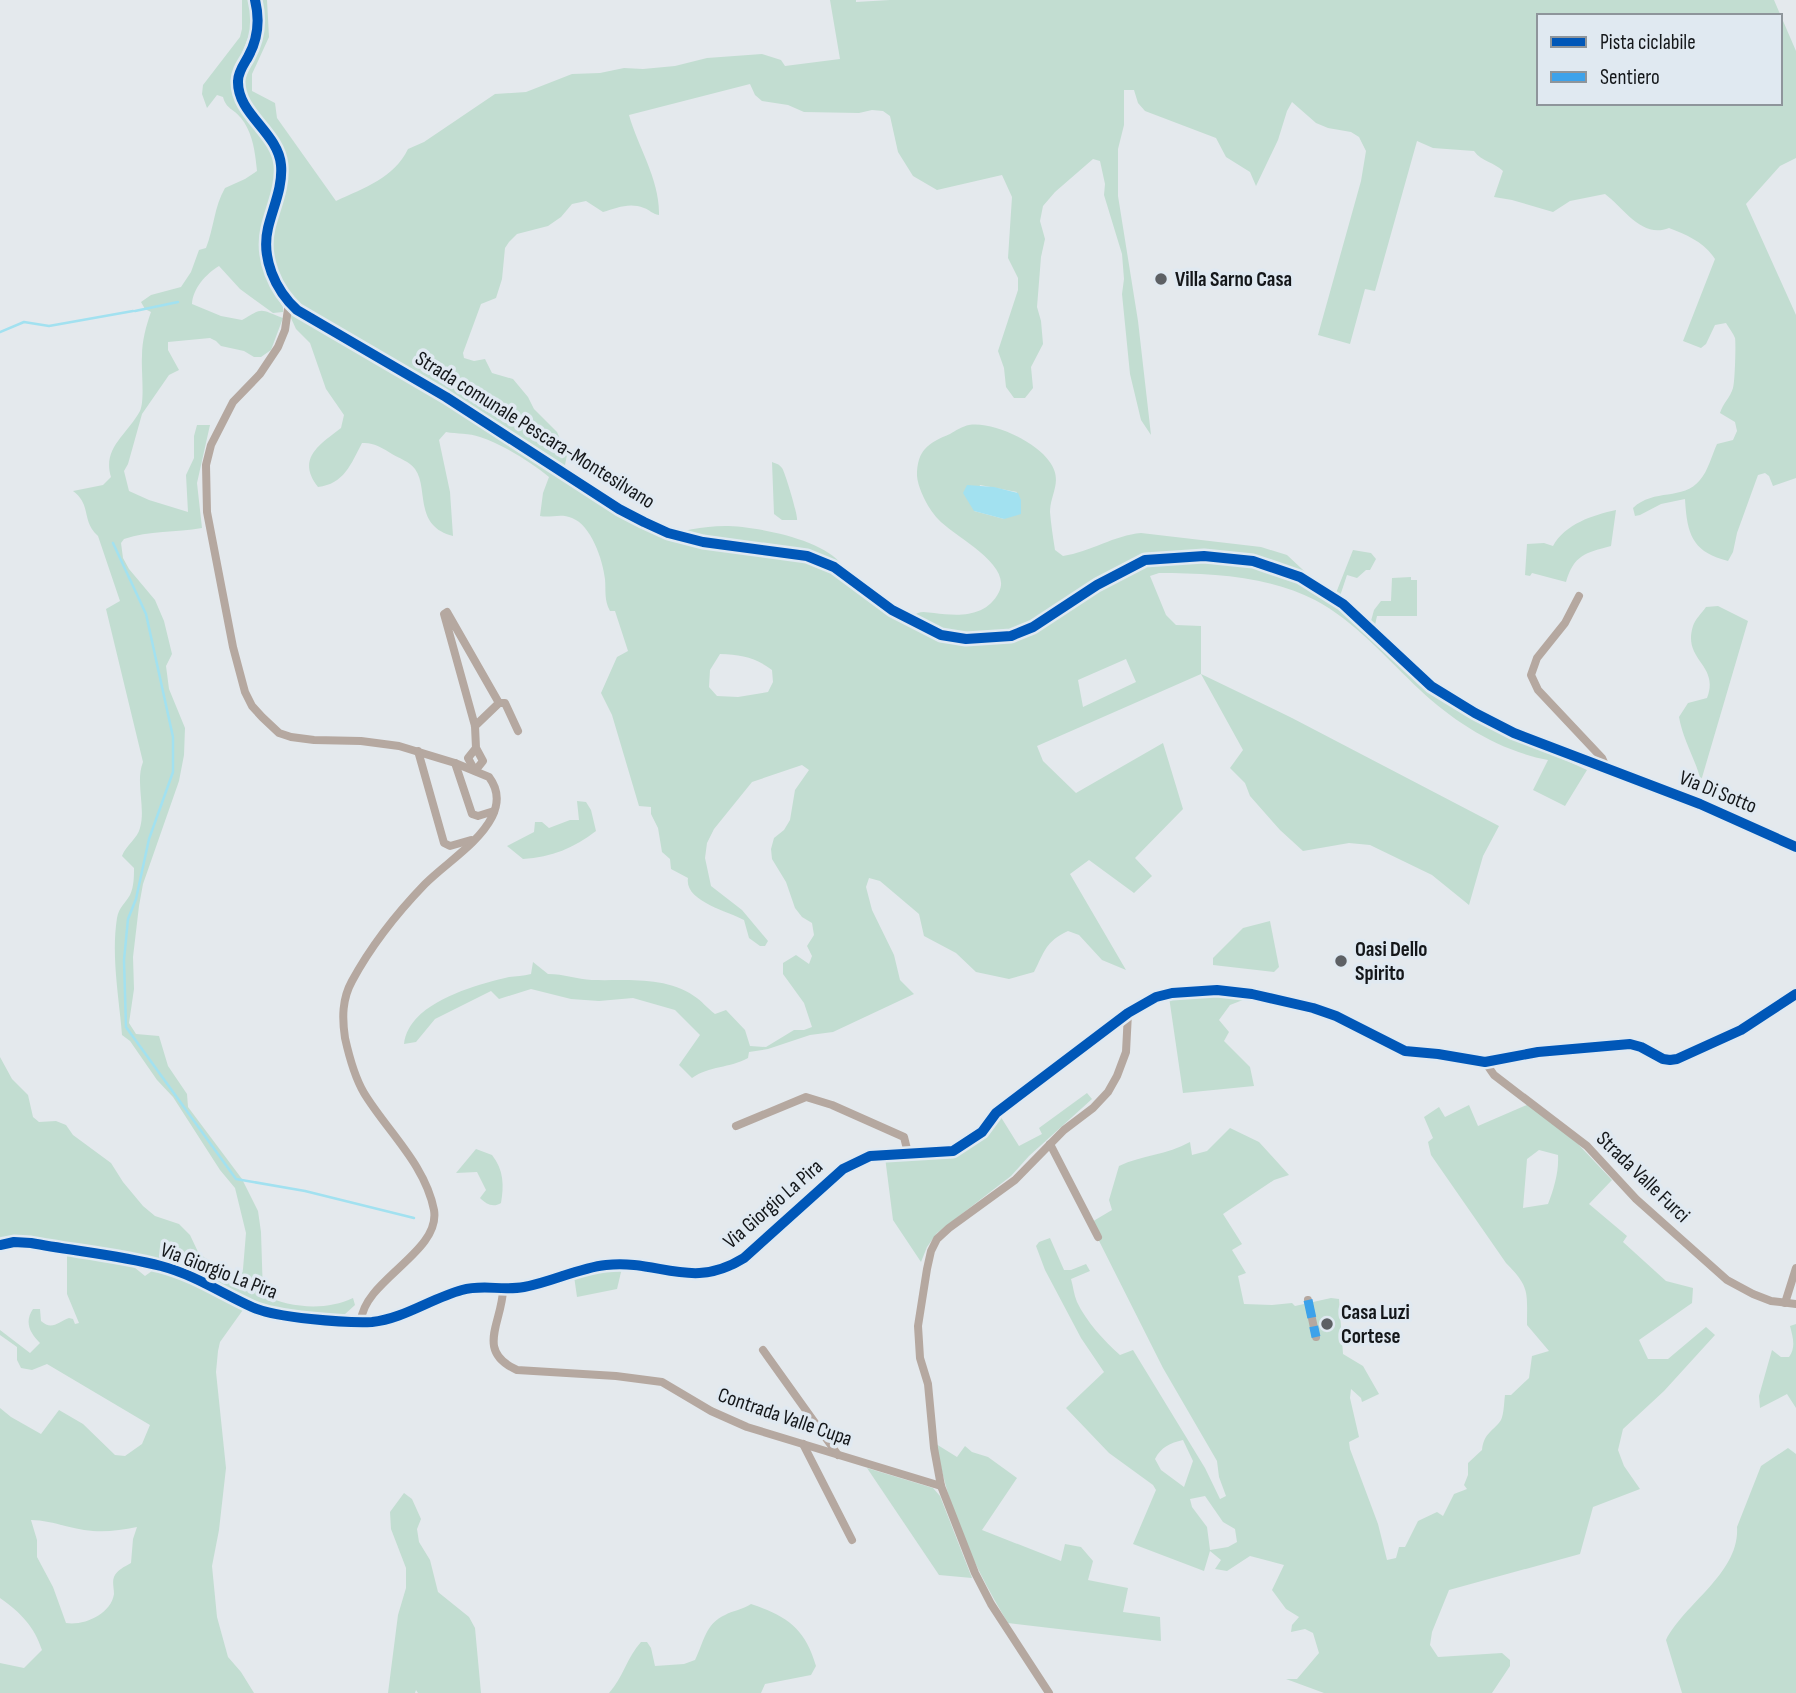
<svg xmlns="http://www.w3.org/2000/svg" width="1796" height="1693" font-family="'Sofia Sans Condensed',sans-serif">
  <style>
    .green { fill: #c2ddd1; fill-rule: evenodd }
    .water { fill: #a2e1f0 }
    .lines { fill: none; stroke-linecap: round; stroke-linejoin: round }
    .stream { stroke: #a2e1f0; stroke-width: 2.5 }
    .street { stroke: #b5a8a0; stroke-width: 8 }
    .secondary { stroke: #b3a6a0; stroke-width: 10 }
    .quiet { stroke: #3da2ea; stroke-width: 9; stroke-dasharray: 18 9; stroke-linecap: butt }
    .cycleway-casing { stroke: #e0e9f1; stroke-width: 15 }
    .cycleway { stroke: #0057b8; stroke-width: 10 }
    .poi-dot { fill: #5d6064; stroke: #e0e9f1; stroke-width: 2.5 }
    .labels { text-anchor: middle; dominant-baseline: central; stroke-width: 7; stroke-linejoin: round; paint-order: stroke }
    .poi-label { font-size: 21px; font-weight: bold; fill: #14171a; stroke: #e0e9f1; text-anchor: start }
    .street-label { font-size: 21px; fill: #14171a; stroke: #e0e9f1 }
  </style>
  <rect width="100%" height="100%" fill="#e4e9ed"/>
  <!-- green -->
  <g class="green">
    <path d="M242,0H251C260,36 229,62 233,96C246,119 272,141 275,166C276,179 272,191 268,204C255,249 259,268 283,307V312L273,313L240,289L219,266C206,274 193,288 192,304L221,316L242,320C264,307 259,309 283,318L271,350L261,357H254L244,351L221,346L216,341L210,338L168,342V350L179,370L169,375L142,414L128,464L124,471L129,491L149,500L188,512L186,475L194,458V436L197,425H210L197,483L202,528C176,533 149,530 124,539L121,543L123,558L129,569L155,600L164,621L172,654L166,666L169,689L185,728L184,755L179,781L143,884L139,906L133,957L134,989L129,1023L136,1034L159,1036L168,1066L187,1094L188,1107L242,1179L258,1211L261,1232L263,1295C290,1308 326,1311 353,1298L355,1305L344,1315L276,1310L248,1300L207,1275L171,1263L34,1238L0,1240V1057L12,1079L28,1095L33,1117L39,1122L56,1121L66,1125L73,1135L111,1163L123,1182L143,1206L155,1216L179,1224L190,1235L199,1254L240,1280L243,1269L246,1233L235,1188L220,1170L173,1097L157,1080L130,1041L122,1035C119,997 111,956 117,918C119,907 125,904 130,895C134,887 134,876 134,868L122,856C126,845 138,838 140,828C146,808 135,782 143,762L106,609L120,601L98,536C81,521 92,505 73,491L103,485L111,477C102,448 127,435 140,411C145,400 141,370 142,356C142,341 146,326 151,312L145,309L141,302L151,295L181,287L191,272L199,250L206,248C214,228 214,207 225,188L245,179L257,171C255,152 253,133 241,118C234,109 226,109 223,97L217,95L207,108L202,94L203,85L240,37L242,29Z"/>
    <path d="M258,0H267L269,37L252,74V91L275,103L277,118L336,201C364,188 394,178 408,149L424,142L495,94L526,92L572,74L600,73L624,68L643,69L675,66L707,58L762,54L781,60L785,66L840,59L830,0H856V2L890,0H1774L1796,51V158L1780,166L1746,204L1796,315V478L1773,486L1769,476L1765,473L1758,475L1737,533L1733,552L1728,561C1692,552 1687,534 1685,499L1661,504L1640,515L1635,516L1633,508C1654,488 1683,501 1700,480C1708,471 1712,455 1717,444L1733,440L1737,431L1735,422L1720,413C1723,403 1730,398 1733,388C1735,383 1736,342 1735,338C1733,333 1729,328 1726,323L1715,325L1706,344L1701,348L1683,341L1715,259C1704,242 1687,235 1669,228C1642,239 1624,208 1605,194L1570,201L1553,212L1512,200L1494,197L1503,171C1494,162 1482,162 1474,151L1433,148L1417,141L1375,291L1365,289L1350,344L1318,335L1361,181L1366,151L1359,137L1351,132L1328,128L1316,123L1292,102L1287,111L1278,140L1256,186L1250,172L1226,157L1216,138L1145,111L1138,103L1134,90H1124V125L1118,149V196L1138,321L1151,435L1141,420L1130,374L1122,294L1124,279L1122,254L1104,195L1105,184L1100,161L1093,159L1055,192L1043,206L1040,221L1045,239L1041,257L1037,307L1041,321L1043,344L1031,367L1033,388L1025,398H1014L1006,387L1004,368L998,351L1018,290V278L1008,258L1012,197L1002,175L937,190L913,176L898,152L890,116L883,111L872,110L859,113L804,112L788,105L762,101L755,95L750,84L629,115C638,147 660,180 659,215C652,214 650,210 644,208C629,202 617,208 603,212L586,201L572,204L561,217L548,226L517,234L509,242L505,248L502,279L496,298L481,304L463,353L464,358L474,361L485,359L492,373L513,379L528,397L534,409L557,432L567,455L565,465L569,484L620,517L660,537C681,531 702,526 725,526C754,526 824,539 842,565C846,571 847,580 849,586L904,621C908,619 913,615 918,613C923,611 929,613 934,613C958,616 986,618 999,592C1013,564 953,536 938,519C929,510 918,489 917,476C917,450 928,443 950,434C955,431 963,426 969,425C993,421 1036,442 1049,461C1064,481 1050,493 1050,512C1051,525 1053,537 1055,550L1063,556C1090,552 1115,535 1141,533L1261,547L1287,555L1395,656L1493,727L1587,770L1565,806L1533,790L1548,760C1500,751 1455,723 1420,690C1386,658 1356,622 1315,600C1269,576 1210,573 1159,573L1150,576L1166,615L1176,625L1201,626V674L1292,718L1499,826L1483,856L1469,905L1432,875L1370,845L1349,843L1303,851L1280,830L1250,796L1245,783L1230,768L1243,750L1201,674L1037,746L1043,761L1076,793L1163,743L1183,809L1135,858L1152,876L1134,893L1089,860L1070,874L1126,970L1102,960L1079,935L1068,931C1045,942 1045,951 1034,972L1009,979L976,972L956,953L924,936L919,914L880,881L869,878L866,887L872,910L894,955L900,980L914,994L833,1032L810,1035L768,1049L749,1052L748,1058C730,1068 709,1066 692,1078L679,1065L700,1035L675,1010L633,998L599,1001L571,999L531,989L499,999L491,991L435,1019L416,1042L404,1044C408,1003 475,985 509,977C516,976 523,976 531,974L533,962L548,974C564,974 577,979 592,980C625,981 665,976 694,996C702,1001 707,1008 715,1014L726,1010L745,1030L750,1046L766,1047L794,1030H804L812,1027L804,1003L783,974V963L796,955L809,964L812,956L807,946L814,935L812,923L802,917L795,908L786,882L772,859L771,849L774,838L784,830L790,820L795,790L809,770L802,765L752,782L714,829L707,843L705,858L711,886L742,910L768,941L765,946H760L749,938L744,920C728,911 684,901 688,878L671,869L670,859L662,852L658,828L651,814V807L639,806L612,715L601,693L617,657L628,651L615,611H610C604,600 606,591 605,579C603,560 591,525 572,518C561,513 551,518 540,516L543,493L549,477C531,462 502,444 480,437C469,433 457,434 446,432L439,440L450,492L453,536C413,526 429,488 415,469C409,461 400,459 392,454C383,448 373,442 362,443C351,464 344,484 318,487C296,459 319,445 341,428L344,415L326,389L310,343L296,329L290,316L270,252L271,235L283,188L272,133L241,92V78L253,53ZM1539,16H1780V103H1539ZM980,485L1017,492L1004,519L974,511ZM720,654C741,655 755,657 772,670L773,682L768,692L738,697L717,696L709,687L710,670ZM1126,659L1136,682L1083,707L1078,680Z"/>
    <path d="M772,462C777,464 779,464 782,468C785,472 798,515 797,520H782L774,514Z"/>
    <path d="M1616,510L1611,546C1585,553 1574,555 1566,582L1532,573L1530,576L1525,575L1527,544L1544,543L1553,546C1565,524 1593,515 1616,510Z"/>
    <path d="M1353,550L1371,553L1376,559L1370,570H1366L1357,578L1347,575L1340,596L1336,593Z"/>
    <path d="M1411,577V580H1417V616H1377L1375,625L1371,621L1374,610L1381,601H1391L1392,578Z"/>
    <path d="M1718,606L1748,621L1701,781C1695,758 1683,740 1679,717L1688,703L1707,698C1720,664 1682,661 1693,626C1695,619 1702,613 1706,607Z"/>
    <path d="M577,801L586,802L591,810L596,831C574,848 552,857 523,859L507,846L534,832L535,822H542L549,828L570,820H579Z"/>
    <path d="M1270,921L1279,967L1274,972L1213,965V958L1243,928Z"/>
    <path d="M1220,993L1248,998L1230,1005L1219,1020L1229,1032L1224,1041L1250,1067L1254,1086L1183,1093L1169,997Z"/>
    <path d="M1087,1093L1092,1099L1029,1156L1011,1176L937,1233L927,1247L921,1262L893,1220L885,1157L953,1153L999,1114L1019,1146L1042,1134L1039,1128Z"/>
    <path d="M1529,1104L1578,1144L1612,1180L1589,1204L1627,1236L1623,1242L1666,1281L1693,1288L1692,1303L1639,1340L1648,1359H1668L1706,1327L1715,1335L1664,1391L1623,1429L1618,1450L1624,1466L1640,1489L1593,1507L1580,1554L1449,1590L1432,1632L1430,1645L1438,1657L1502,1653L1510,1660V1666L1492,1693H1324L1286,1679H1297L1319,1653L1313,1633L1305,1629L1291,1632L1292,1625L1299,1617L1286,1609L1272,1590L1284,1565L1250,1556L1227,1571L1215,1569L1221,1560L1210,1551L1204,1571L1133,1544L1156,1490L1153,1485L1109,1453L1066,1408L1104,1372L1081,1338L1045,1270L1036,1246L1039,1242L1050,1238L1064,1270H1071L1086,1264L1090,1271L1071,1279C1073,1286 1074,1295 1077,1302C1086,1321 1104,1341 1120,1355L1133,1350L1205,1468L1220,1499L1226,1496L1219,1477L1217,1461L1163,1368L1090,1223L1112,1210L1109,1200L1119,1166C1142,1155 1167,1155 1190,1142L1192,1155L1207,1151L1230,1128L1259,1142L1289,1175L1274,1180L1223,1214L1242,1244L1232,1250L1246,1273L1238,1276L1244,1304L1272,1305L1292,1303L1295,1306L1331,1298L1339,1299L1343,1354L1363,1366L1379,1394L1362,1402L1361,1398L1351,1389L1350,1398L1359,1437L1349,1442L1350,1449L1378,1524L1387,1560L1396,1558L1399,1547H1405L1418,1521L1437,1512L1443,1516L1454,1494L1467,1489L1464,1485L1468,1475V1463L1482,1450C1484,1432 1494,1431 1501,1420C1504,1414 1504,1402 1505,1395H1511L1529,1378L1532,1356L1549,1351L1527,1325C1527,1292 1530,1287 1506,1263L1431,1155L1428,1142L1433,1138L1424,1117L1439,1107L1445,1117L1469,1105L1478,1126ZM1539,1150L1558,1155C1559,1172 1554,1188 1548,1204L1523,1208L1527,1159ZM1183,1440L1193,1461L1184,1487L1161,1470L1155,1459C1161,1447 1170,1443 1183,1440ZM1205,1496L1223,1522L1235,1529L1237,1542L1228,1547L1210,1550L1207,1527L1192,1507L1190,1499Z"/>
    <path d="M476,1149L492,1155C504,1170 504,1186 501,1203C493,1208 486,1204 480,1198L486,1190L477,1172L456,1173Z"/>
    <path d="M70,1253L129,1263L145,1276L156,1268L182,1274L245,1307L220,1342L218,1351L216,1372L226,1468L219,1530L212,1566L217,1617L228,1657L241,1672L254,1693H0V1663L24,1668L42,1650C34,1626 21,1613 0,1598V1408L11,1417L41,1434L59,1410L83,1424L115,1455L125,1456L142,1444L150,1425L47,1364L32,1370L21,1368L17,1360V1347L0,1335V1330L30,1353L40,1343C30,1333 24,1322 33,1309H40L41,1321C52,1331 58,1322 69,1318L73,1319L75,1324L79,1323L67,1294V1255ZM31,1520C52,1520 72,1530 93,1531C108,1532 122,1530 137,1527L133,1539L131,1563C124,1567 117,1570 114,1577C112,1582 114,1588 114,1594C111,1614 84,1626 66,1623L53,1587L37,1557V1540Z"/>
    <path d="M622,1268L617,1289L577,1297L574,1276L592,1270Z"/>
    <path d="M1796,1324V1408L1787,1394L1760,1408L1759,1396L1772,1350L1781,1357H1789C1796,1347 1793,1338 1790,1326Z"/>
    <path d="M936,1444L957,1457L965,1446L972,1452L988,1457L1017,1478L982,1530L1061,1561L1065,1544L1081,1547L1093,1561L1088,1580L1128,1588L1123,1612L1160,1617L1161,1641L1008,1623C973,1565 949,1512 936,1444Z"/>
    <path d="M1788,1448L1796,1454V1693H1682L1666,1640C1685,1603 1740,1573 1737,1527L1761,1466Z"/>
    <path d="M867,1468L933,1488L940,1496L972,1578L939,1575Z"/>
    <path d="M404,1493L412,1499L421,1519L417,1529L419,1542L430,1560L438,1592L469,1617L475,1628L481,1693H418L416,1690L415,1693H388L398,1615L406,1588V1568L391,1529L390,1512Z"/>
    <path d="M751,1604C787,1616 805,1628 816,1666L811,1675L765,1684L761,1693H609C623,1678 627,1657 641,1642H647L651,1648L655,1666L684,1664L695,1660C704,1642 705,1624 725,1615C734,1610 742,1610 751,1604Z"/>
  </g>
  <!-- water -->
  <path class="water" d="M967,485L994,487L1018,493L1021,500V514L1004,519L974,511L963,493Z"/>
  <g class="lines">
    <!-- stream -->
    <g class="stream">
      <path d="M135,311L178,302"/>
      <path d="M0,332L24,322L49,326L133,311"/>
      <path d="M113,543L146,614L173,737V772L149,839L136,899L128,919L124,960L126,1027L236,1179L305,1191L414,1218"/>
    </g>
    <!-- street -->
    <g class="street">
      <path d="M289,302L285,330L278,347L260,374L233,402L211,445L206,465L207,512L233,647L245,692L252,706L262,717L279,733L291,737L314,740L361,741L399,746L455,763L489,777C498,789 499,803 492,817C478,844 446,863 425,884C397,913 371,946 352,981C342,999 342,1018 345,1038C349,1056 354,1076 364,1093C387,1131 425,1164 434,1210C441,1252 364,1280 361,1321"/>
      <path d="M1579,596L1565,623L1537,658L1531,675L1538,690L1602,758L1607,769"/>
      <path d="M499,703H505L518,731"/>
      <path d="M475,726L499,703L447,612L444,614L475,726L476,748L483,761L475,771L468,758L476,748"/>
      <path d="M418,751L444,843L450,846L471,840"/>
      <path d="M455,763L472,814L478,816L494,811"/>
      <path d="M1485,1062L1494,1075L1587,1146L1636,1199L1727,1280L1753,1294L1771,1301L1796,1304"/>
      <path d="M736,1126L806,1097L832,1105L904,1137L908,1153"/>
      <path d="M1050,1144L1098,1237"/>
      <path d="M0,1245L14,1242L31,1243C74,1251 119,1255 161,1266C195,1275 221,1293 252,1307C276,1318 345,1323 372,1322C403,1319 432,1298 462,1290C483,1284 502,1291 524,1287C552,1282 578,1268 606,1265C659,1259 691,1291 744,1258L843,1169L870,1156L953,1151L982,1132L996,1113L1128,1013L1156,997L1172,993L1217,990L1252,994L1313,1008L1336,1016L1405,1051L1438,1054L1485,1062L1538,1052L1630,1044L1641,1047L1663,1059L1670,1060L1677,1059L1741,1030L1796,994"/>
      <path d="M503,1290C502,1323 475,1351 517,1370L616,1376L662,1382L711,1411L747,1427L941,1486"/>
      <path d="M1308,1300L1316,1337"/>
      <path d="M1785,1303L1796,1268"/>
      <path d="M763,1350L838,1455"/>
      <path d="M803,1444L852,1540"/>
      <path d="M1049,1693L991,1604L975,1573L941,1486L934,1448L928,1384L920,1358L918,1326L927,1269L931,1251L937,1239L949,1228L1015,1180L1064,1130L1093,1108L1108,1092L1117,1076L1126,1052L1128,1013"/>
    </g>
    <!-- secondary -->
    <path class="secondary" d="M255,0C260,20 258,39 248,57C244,64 238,72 238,81C237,114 278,132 281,165C283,187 273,207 268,228C261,258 275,290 297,310L446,397L619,509L644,522L668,533L703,542L807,556L834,567L892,610L941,635L966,639L1011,636L1033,627L1097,585L1145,560L1204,556L1253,561L1300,577L1343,604L1431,686L1475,713L1514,733L1700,804L1796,847"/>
    <!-- quiet -->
    <path class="quiet" d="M1308,1300L1316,1337"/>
    <defs>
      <g id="cycleway">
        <path d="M255,0C260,20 258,39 248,57C244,64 238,72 238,81C237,114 278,132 281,165C283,187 273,207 268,228C261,258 275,290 297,310L446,397L619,509L644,522L668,533L703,542L807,556L834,567L892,610L941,635L966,639L1011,636L1033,627L1097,585L1145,560L1204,556L1253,561L1300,577L1343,604L1431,686L1475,713L1514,733L1700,804L1796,847"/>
        <path d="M0,1245L14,1242L31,1243C74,1251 119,1255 161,1266C195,1275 221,1293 252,1307C276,1318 345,1323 372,1322C403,1319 432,1298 462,1290C483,1284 502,1291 524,1287C552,1282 578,1268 606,1265C659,1259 691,1291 744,1258L843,1169L870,1156L953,1151L982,1132L996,1113L1128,1013L1156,997L1172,993L1217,990L1252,994L1313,1008L1336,1016L1405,1051L1438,1054L1485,1062L1538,1052L1630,1044L1641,1047L1663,1059L1670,1060L1677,1059L1741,1030L1796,994"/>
      </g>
    </defs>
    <!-- cycleway casing -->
    <use href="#cycleway" class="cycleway-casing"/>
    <!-- cycleway -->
    <use href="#cycleway" class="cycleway"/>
  </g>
  <!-- markers -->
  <g class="poi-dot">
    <circle cx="1161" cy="279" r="7"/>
    <circle cx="1341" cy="961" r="7"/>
    <circle cx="1327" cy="1324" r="7"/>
  </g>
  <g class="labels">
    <!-- poi labels -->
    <g class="poi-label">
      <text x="1175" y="279">Villa Sarno Casa</text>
      <text x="1355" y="949">Oasi Dello<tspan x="1355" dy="24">Spirito</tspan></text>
      <text x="1341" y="1312">Casa Luzi<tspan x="1341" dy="24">Cortese</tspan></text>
    </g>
    <!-- street labels -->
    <g class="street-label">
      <text transform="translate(535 430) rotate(32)">Strada comunale Pescara-Montesilvano</text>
      <text transform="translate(1718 792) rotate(22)">Via Di Sotto</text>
      <text transform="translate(1643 1177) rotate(44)">Strada Valle Furci</text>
      <text transform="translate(773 1204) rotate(-41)">Via Giorgio La Pira</text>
      <text transform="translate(219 1271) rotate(21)">Via Giorgio La Pira</text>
      <text transform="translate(785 1417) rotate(19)">Contrada Valle Cupa</text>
    </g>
  </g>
  <!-- legend -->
  <rect x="1537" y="14" width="245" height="91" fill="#e0e9f1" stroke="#8e959b" stroke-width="2"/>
  <rect x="1551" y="37" width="35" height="10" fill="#0057b8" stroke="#8e959b" stroke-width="2"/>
  <text x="1600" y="49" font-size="21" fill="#14171a">Pista ciclabile</text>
  <rect x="1551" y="72" width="35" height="10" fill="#3da2ea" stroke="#8e959b" stroke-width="2"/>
  <text x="1600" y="84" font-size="21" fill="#14171a">Sentiero</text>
</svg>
